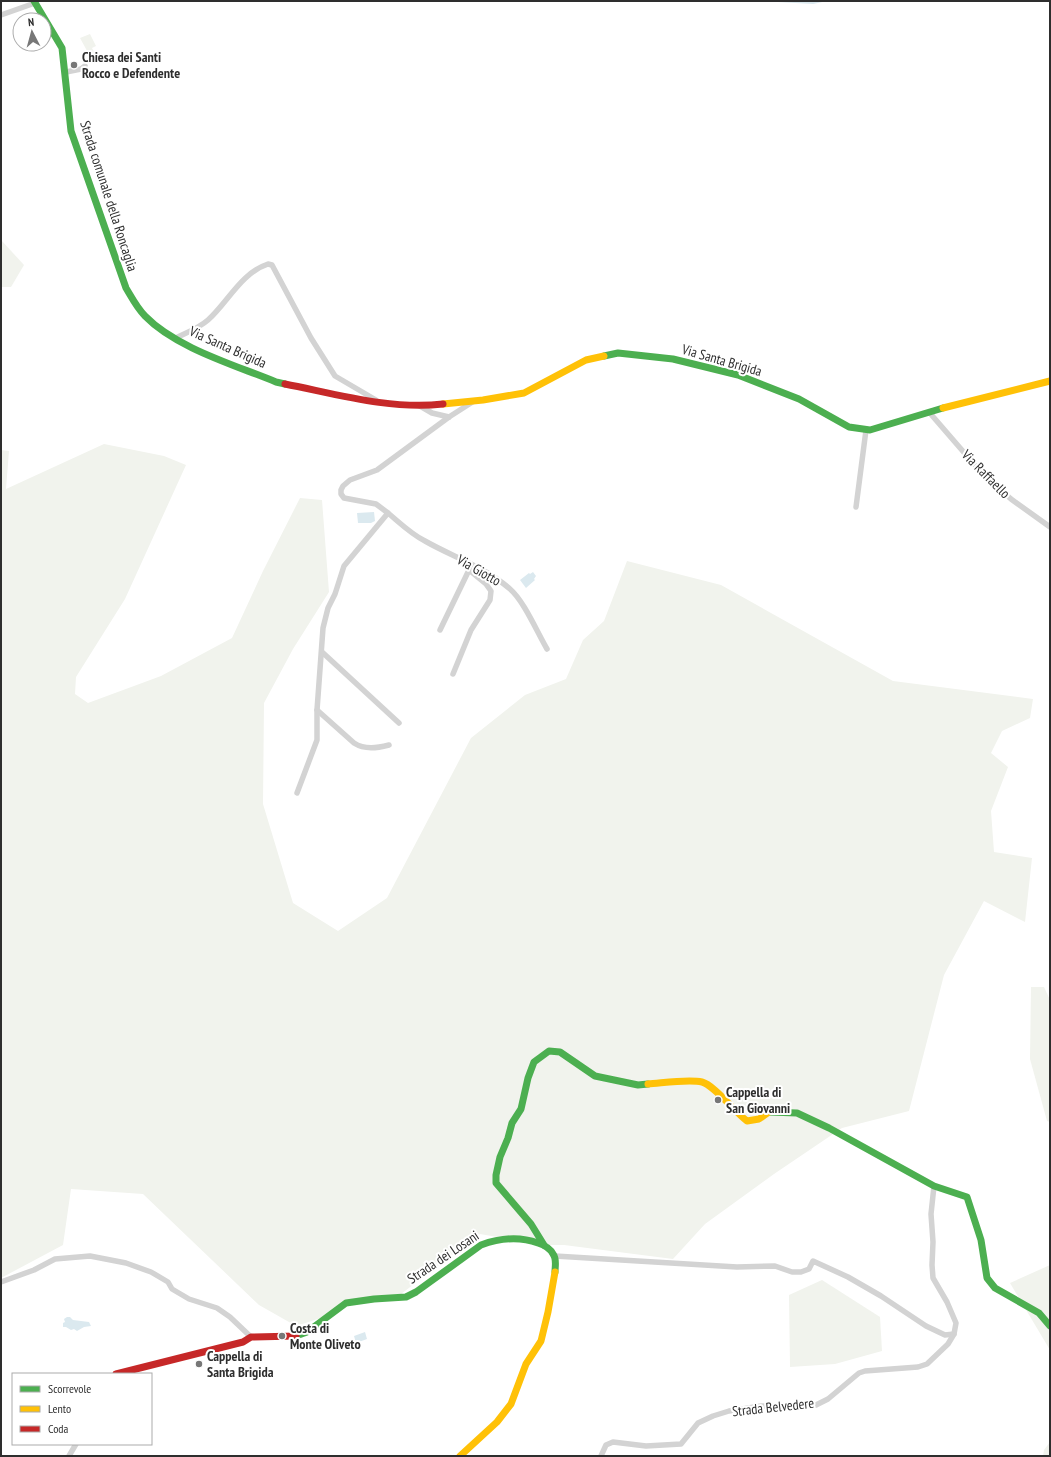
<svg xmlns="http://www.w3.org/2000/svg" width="1051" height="1457" font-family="'PT Sans Narrow',sans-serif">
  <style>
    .green { fill: #f1f3ed }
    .water { fill: #dbe9ef }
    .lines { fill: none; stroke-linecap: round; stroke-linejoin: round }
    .stream { stroke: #dbe9ef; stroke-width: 2 }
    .street { stroke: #d3d3d3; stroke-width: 5.5 }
    .fast { stroke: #4caf50; stroke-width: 7 }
    .slow { stroke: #ffc107; stroke-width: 7 }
    .jam { stroke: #c62828; stroke-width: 7 }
    .poi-dot { fill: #777; stroke: #fff; stroke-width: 1.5 }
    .labels { text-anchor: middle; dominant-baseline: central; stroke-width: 4; stroke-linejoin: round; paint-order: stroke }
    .poi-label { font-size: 14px; font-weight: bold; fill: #2e2e2e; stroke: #fff; text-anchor: start }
    .street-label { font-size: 14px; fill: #2e2e2e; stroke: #fff }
  </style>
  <rect width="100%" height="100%" fill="#fff"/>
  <!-- green -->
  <g class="green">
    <path d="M90,34L96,46L92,48L97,58L92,60L80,38Z"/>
    <path d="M1,240L24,265L11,287H1Z"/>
    <path d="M104,444L164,456L186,465L125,599L76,677L75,694L88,703L161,676L232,638L263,571L300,498L322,500L329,592L293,649L264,703L263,804L293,903L338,931L387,898L471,738L525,695L566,679L583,640L604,621L627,561L721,585L893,681L1033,699L1030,718L1002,731L991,753L1008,767L991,811L994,852L1032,858L1025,922L984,901L944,975L909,1111L842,1128L774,1174L705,1224L673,1259L564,1245H544L480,1234L397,1297L346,1305L321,1318L296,1326L259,1305L143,1194L71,1189L63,1245L1,1278V450L9,451L6,489Z"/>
    <path d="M1031,987H1044L1050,1000V1122L1047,1121L1030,1059Z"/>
    <path d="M1050,1265V1350L1010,1283Z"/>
    <path d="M822,1280L880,1317L882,1351L835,1364L790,1367L789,1295Z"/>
    <path d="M1050,1442V1456H1043L1044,1450Z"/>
  </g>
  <!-- water -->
  <g class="water">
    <path d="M374,512L375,521L371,523H358L357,513Z"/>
    <path d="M533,572L536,576L534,579L535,580L526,588L520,580L529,573L530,574Z"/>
    <path d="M67,1317H70L73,1320L89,1322L91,1326L84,1327L77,1331L74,1329L71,1330L66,1327H63V1323L65,1322L64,1319Z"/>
    <path d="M365,1332L367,1339L356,1343L354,1336Z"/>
  </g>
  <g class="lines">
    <!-- stream -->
    <path class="stream" d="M778,1L813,3L822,1"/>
    <!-- street -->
    <g class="street">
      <path d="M1,15L35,3"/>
      <path d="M66,72L81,69L85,66"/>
      <path d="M176,338C186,333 199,328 208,320C228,302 241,273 268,264L272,265L311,338L335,376L376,400"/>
      <path d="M420,406L432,413L449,417"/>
      <path d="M929,412L980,471L1011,499L1050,527"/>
      <path d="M856,507L866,430"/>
      <path d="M388,513C400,523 411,534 425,541C453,557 485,567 510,589C524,601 537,632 547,649"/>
      <path d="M440,630L469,570V568"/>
      <path d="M322,652L399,723"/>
      <path d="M453,674L471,630L490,600L491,591L486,584L469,570"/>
      <path d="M317,710L354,743C365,750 377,748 389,745"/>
      <path d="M297,793L317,740V710L323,628L328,608L335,594L344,566L388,513L376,504L344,498L341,494V490L343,486L350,480L377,470L449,417L474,401"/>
      <path d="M555,1256L737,1267L775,1266L792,1272H801L809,1269L813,1261L848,1277L881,1296L926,1326L945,1335L954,1334"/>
      <path d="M1,1282L34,1270L55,1259L90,1256L126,1263L151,1272L168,1282L172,1289L189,1299L217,1308L230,1317L251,1337"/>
      <path d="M69,1456L76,1444"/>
      <path d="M601,1456L606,1445L613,1442L646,1446L681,1444L698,1423L713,1416L729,1411L761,1406H807L816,1405L828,1399L859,1373L865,1371L918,1367L927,1364L948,1344L954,1334L956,1323L947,1302L933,1278L932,1265L933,1242L931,1214L934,1186"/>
    </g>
    <!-- fast -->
    <g class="fast">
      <path d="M34,1L62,48L71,131L126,288C132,298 137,308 145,316C176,348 235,365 276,382L285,384"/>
      <path d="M604,356L618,353L673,359L738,375L799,399L849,427L870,430L943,408"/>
      <path d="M769,1112L797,1113L829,1128L934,1186L967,1197L981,1240L987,1278L995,1288L1039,1313L1050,1326"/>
      <path d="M544,1245L531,1224L496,1183V1175L500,1157L508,1138L512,1123L521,1109L528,1078L534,1062L549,1051L560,1052L595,1076L638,1085L648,1084"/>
      <path d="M296,1336L307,1332L346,1303L374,1299L406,1297L416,1292L481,1245C500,1238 519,1236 538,1243C544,1245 550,1248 553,1254C557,1259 555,1266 555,1272"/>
    </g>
    <!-- slow -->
    <g class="slow">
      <path d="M443,404L483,400L524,393L586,360L604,356"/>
      <path d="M943,408L1050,381"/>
      <path d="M648,1084C663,1083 688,1079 702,1082C714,1085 735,1112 747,1121L759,1119L769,1112"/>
      <path d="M460,1456L497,1422L511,1404L526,1364L541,1341L548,1312L555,1272"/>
    </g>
    <!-- jam -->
    <g class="jam">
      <path d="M285,384C336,394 390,410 443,404"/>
      <path d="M116,1374L243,1342L251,1337L296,1336"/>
    </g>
  </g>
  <!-- markers -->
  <g class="poi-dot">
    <circle cx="74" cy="65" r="4"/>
    <circle cx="718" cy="1100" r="4"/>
    <circle cx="282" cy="1336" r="4"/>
    <circle cx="199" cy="1364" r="4"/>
  </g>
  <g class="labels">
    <!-- poi labels -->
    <g class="poi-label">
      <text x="82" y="57">Chiesa dei Santi<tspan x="82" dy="16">Rocco e Defendente</tspan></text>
      <text x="726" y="1092">Cappella di<tspan x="726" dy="16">San Giovanni</tspan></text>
      <text x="290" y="1328">Costa di<tspan x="290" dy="16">Monte Oliveto</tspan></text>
      <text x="207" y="1356">Cappella di<tspan x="207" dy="16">Santa Brigida</tspan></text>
    </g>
    <!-- street labels -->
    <g class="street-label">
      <text transform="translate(109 196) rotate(72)">Strada comunale della Roncaglia</text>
      <text transform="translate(228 347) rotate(24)">Via Santa Brigida</text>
      <text transform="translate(722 360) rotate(16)">Via Santa Brigida</text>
      <text transform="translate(986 474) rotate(45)">Via Raffaello</text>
      <text transform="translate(479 570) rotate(30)">Via Giotto</text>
      <text transform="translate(443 1257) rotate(-34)">Strada dei Losani</text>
      <text transform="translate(773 1407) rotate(-6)">Strada Belvedere</text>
    </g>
  </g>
  <!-- border -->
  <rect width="1051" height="1457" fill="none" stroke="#2e2e2e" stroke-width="4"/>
  <!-- legend -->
  <rect x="12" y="1373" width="140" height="72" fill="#ffffff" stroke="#ababab"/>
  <rect x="20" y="1386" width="20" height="6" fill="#4caf50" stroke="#ababab"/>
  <text x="48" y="1393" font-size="12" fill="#2e2e2e">Scorrevole</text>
  <rect x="20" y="1406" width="20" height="6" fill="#ffc107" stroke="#ababab"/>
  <text x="48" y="1413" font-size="12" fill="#2e2e2e">Lento</text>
  <rect x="20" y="1426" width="20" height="6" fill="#c62828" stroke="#ababab"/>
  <text x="48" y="1433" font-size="12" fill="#2e2e2e">Coda</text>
  <!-- north arrow -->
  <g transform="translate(32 32) rotate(354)"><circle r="19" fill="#ffffff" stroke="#ababab"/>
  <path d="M0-3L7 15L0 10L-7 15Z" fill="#777777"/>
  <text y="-6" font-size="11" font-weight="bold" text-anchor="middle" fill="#2e2e2e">N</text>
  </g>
</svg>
